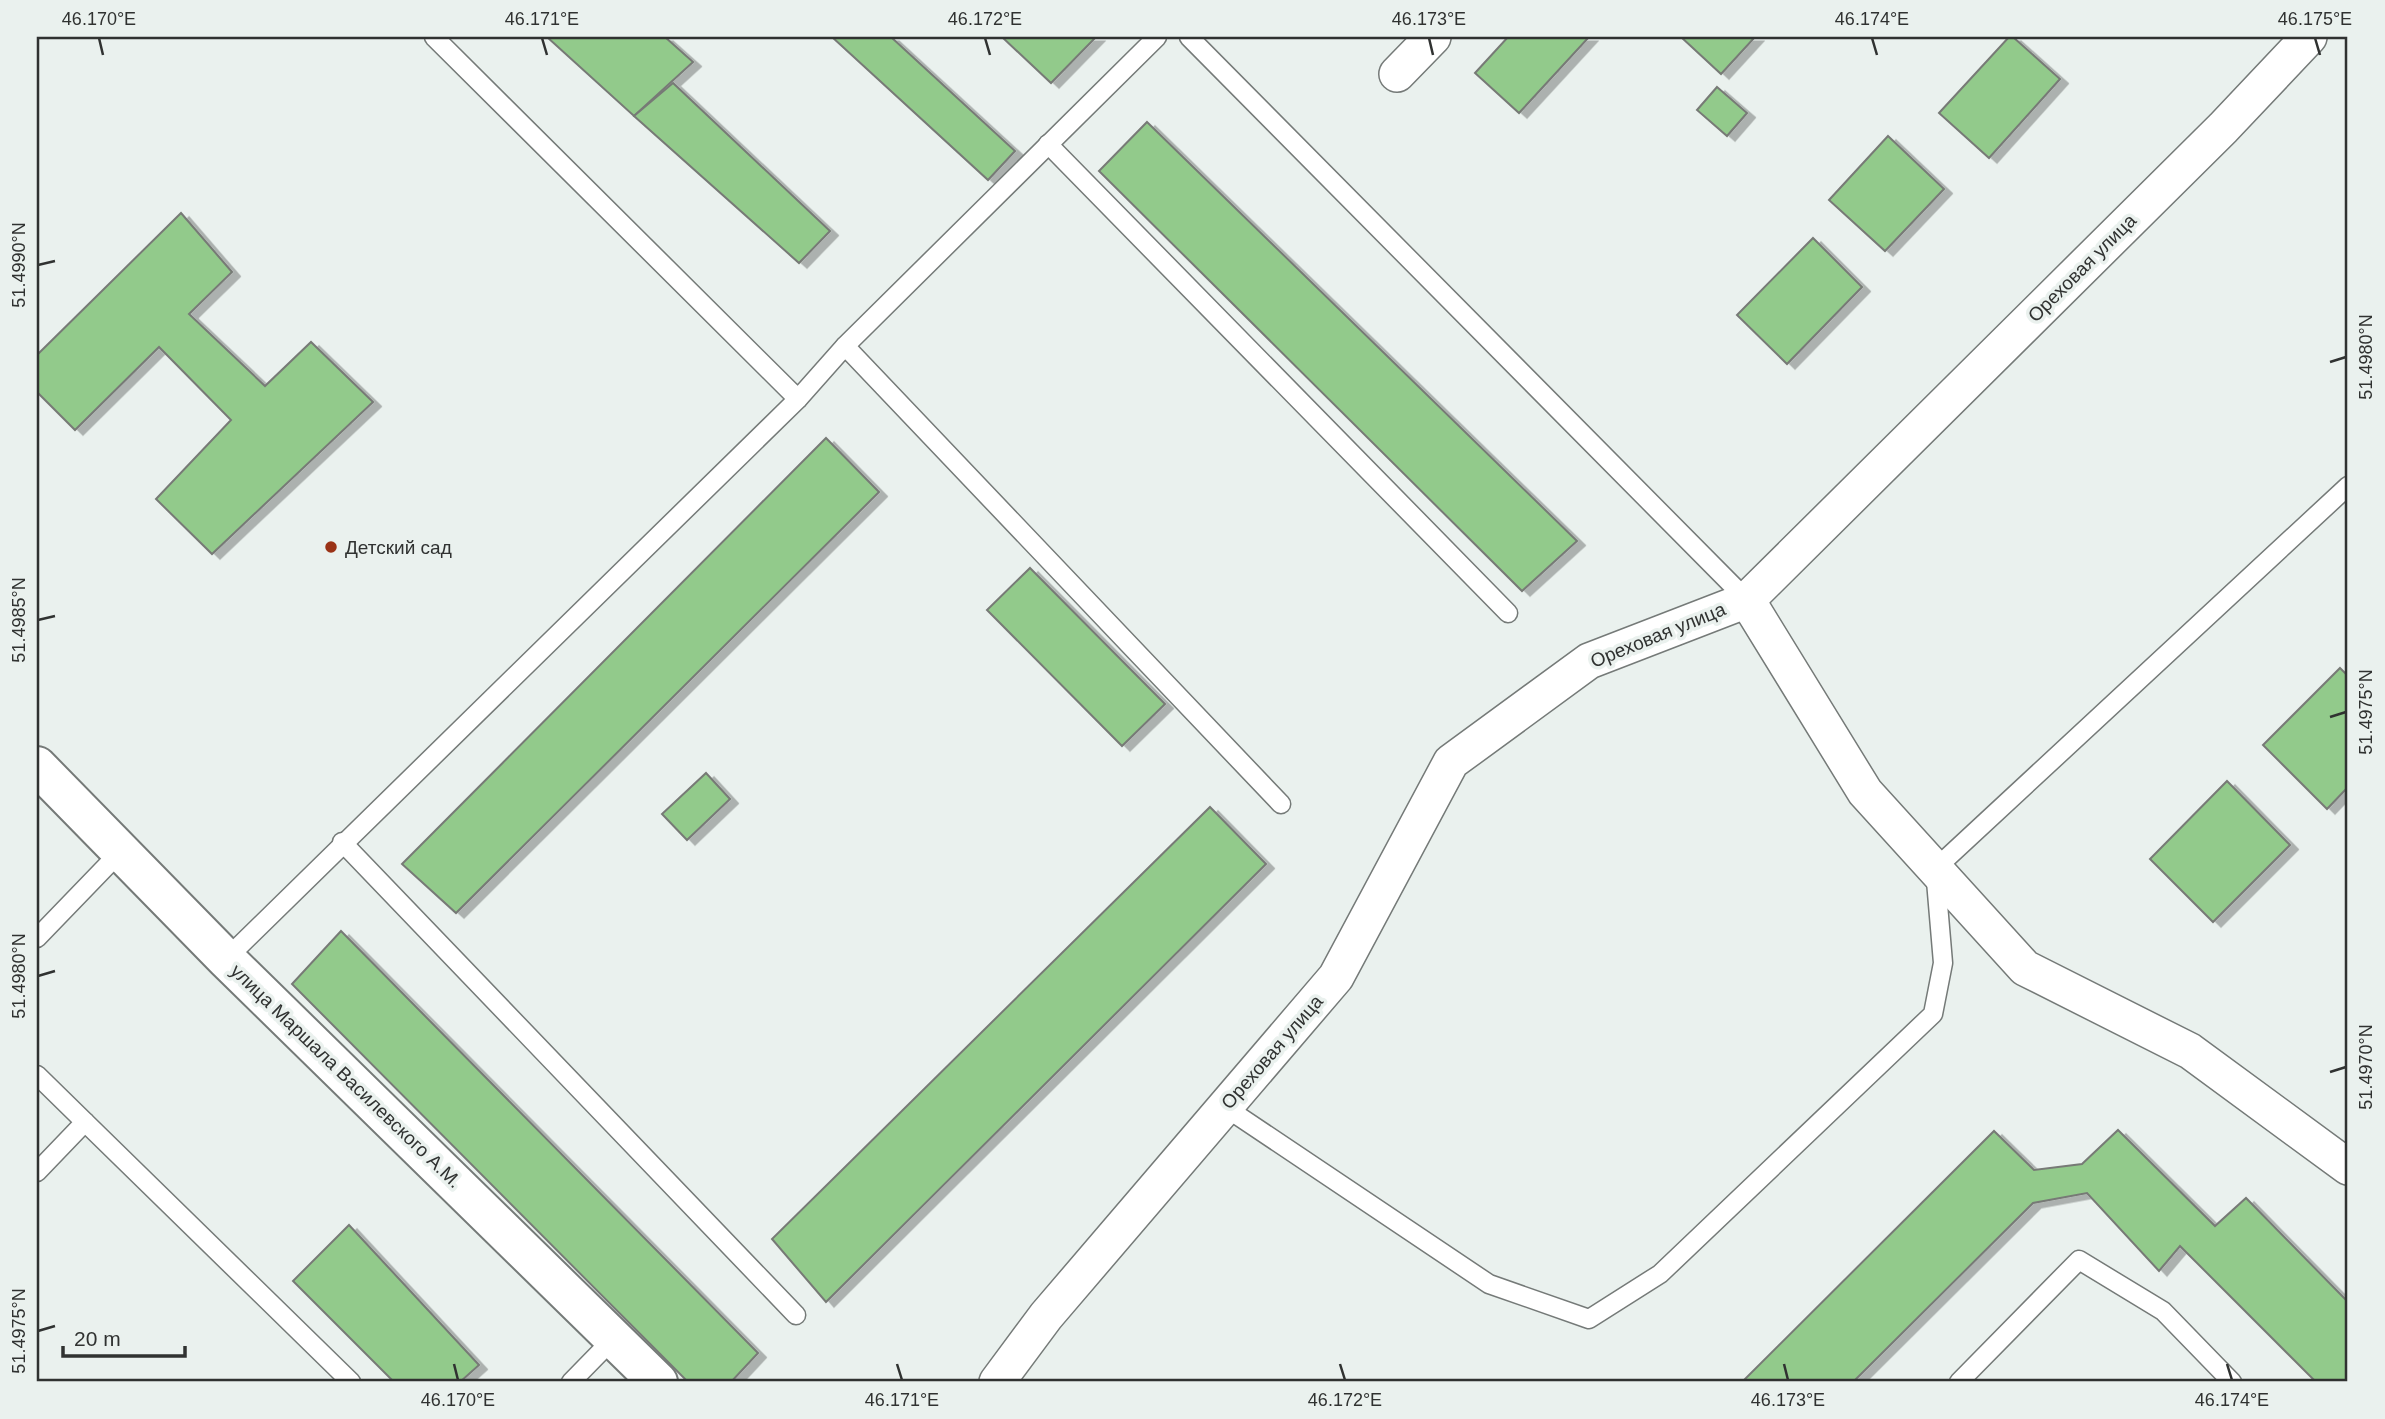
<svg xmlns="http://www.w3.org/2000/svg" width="2385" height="1419" font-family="Arial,sans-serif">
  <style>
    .building { fill: #92ca8b; stroke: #777a76; stroke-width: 2; filter: url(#shadow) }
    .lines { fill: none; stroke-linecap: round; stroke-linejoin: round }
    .service-casing { stroke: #757a78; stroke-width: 21 }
    .minor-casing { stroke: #757a78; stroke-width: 38 }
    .secondary-casing { stroke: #757a78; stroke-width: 42 }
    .service { stroke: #fff; stroke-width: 18 }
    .minor { stroke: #fff; stroke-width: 35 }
    .secondary { stroke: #fff; stroke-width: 38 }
    .ticks { fill: none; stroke: #303231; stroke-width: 2.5 }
    .poi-dot { fill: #9a3216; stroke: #eaf1ee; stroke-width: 2.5 }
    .labels { text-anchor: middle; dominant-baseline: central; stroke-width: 7; stroke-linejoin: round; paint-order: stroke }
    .street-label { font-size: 19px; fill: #303231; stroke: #eaf1ee }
    .poi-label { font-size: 19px; fill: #303231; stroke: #eaf1ee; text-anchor: start }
    .neatline { fill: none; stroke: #303231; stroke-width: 2.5 }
    .ticks-label { font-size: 18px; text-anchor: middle; fill: #303231 }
  </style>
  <defs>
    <filter id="shadow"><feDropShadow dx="8" dy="4.5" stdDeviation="0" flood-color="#0004"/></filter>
  </defs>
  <rect width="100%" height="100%" fill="#eaf1ee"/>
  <!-- building -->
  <g class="building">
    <path d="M547,37H665L693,62L634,116Z"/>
    <path d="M832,37H891L1015,151L988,180Z"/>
    <path d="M1002,37H1096L1051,83Z"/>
    <path d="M1508,37H1589L1519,113L1475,73Z"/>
    <path d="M1681,37H1755L1721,74Z"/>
    <path d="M2009,37H2013L2060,79L1989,158L1939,113Z"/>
    <path d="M673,83L830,231L799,263L634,116Z"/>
    <path d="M1717,87L1747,113L1727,136L1697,110Z"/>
    <path d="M1147,122L1577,541L1522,591L1099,171Z"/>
    <path d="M1888,136L1944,189L1885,251L1829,200Z"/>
    <path d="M181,213L232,272L189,314L265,386L311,342L373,402L212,554L156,499L231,420L159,347L75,430L37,392V355Z"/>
    <path d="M1813,238L1862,287L1787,364L1737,315Z"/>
    <path d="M826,438L879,492L456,913L402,864Z"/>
    <path d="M1030,568L1165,704L1122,746L987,610Z"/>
    <path d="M2340,668L2348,676V787L2327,809L2263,745Z"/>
    <path d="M706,773L730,799L687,840L662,814Z"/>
    <path d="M2227,781L2290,845L2213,922L2150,859Z"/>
    <path d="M1210,807L1266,864L826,1302L772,1239Z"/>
    <path d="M341,931L758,1353L731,1382H688L292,984Z"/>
    <path d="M2118,1130L2215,1226L2246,1198L2348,1302V1382H2316L2180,1246L2159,1271L2087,1193L2033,1203L1853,1382H1742L1994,1131L2034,1170L2082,1164Z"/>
    <path d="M349,1225L479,1365L460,1382H394L293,1281Z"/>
  </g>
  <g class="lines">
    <defs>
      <g id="service">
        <path d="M434,37L798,399L845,346L1281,804"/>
        <path d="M1189,37L1747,600"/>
        <path d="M1048,144L1508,613"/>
        <path d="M845,346L1157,37"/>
        <path d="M342,842L796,1315"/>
        <path d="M37,938L122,850"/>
        <path d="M226,959L798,399"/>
        <path d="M37,1075L85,1122L37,1172"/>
        <path d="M1225,1107L1489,1284L1589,1319L1660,1274L1933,1014L1943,963L1935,869L2348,486"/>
        <path d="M85,1122L351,1382"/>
        <path d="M571,1382L614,1338"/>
        <path d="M1959,1382L2079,1260L2163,1311L2232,1382"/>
      </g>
      <g id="minor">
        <path d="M1397,74L1433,37"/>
        <path d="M1747,600L1865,792L2025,968L2190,1051L2348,1167"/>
        <path d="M997,1382L1046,1316L1336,977L1451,762L1589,661L1747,600L2223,128L2309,37"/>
      </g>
      <path id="secondary" d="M37,766L226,959L658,1382"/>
    </defs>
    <!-- service casing -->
    <use href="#service" class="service-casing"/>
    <!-- minor casing -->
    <use href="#minor" class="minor-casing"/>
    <!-- secondary casing -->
    <use href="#secondary" class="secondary-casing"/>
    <!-- service -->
    <use href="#service" class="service"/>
    <!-- minor -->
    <use href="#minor" class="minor"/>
    <!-- secondary -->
    <use href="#secondary" class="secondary"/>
  </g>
  <!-- ticks -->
  <path class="ticks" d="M99,38L103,55M542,38L547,55M985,38L990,55M1429,38L1433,55M1872,38L1877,55M2315,38L2320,55M38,265L55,261M2330,362L2346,357M38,620L55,616M2330,717L2346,712M38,976L55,971M2330,1072L2346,1067M38,1331L55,1326M454,1364L458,1380M897,1364L902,1380M1340,1364L1345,1380M1784,1364L1788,1380M2227,1364L2232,1380"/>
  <!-- markers -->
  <circle class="poi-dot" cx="331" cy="547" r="7"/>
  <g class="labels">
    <!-- street labels -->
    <g class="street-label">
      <text transform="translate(2082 268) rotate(-45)">Ореховая улица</text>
      <text transform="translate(1658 635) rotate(-22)">Ореховая улица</text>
      <text transform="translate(1272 1052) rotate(-49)">Ореховая улица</text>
      <text transform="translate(346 1076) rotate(44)">улица Маршала Василевского А.М.</text>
    </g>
    <!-- poi labels -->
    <g class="poi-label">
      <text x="345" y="547">Детский сад</text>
    </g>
  </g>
  <!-- border -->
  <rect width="2385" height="1419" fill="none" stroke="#eaf1ee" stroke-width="77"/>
  <!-- scale -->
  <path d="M63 1346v10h122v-10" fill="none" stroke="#303231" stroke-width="3.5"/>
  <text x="74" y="1346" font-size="21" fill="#303231" stroke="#eaf1ee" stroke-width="5" paint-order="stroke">20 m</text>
  <rect x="38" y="38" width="2308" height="1342" class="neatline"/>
  <g class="ticks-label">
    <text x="99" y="25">46.170°E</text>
    <text x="542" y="25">46.171°E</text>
    <text x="985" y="25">46.172°E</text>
    <text x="1429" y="25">46.173°E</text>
    <text x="1872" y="25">46.174°E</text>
    <text x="2315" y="25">46.175°E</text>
    <text transform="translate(19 265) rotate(-90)" y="6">51.4990°N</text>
    <text transform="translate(2366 357) rotate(-90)" y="6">51.4980°N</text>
    <text transform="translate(19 620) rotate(-90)" y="6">51.4985°N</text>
    <text transform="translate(2366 712) rotate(-90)" y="6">51.4975°N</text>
    <text transform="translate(19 976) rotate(-90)" y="6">51.4980°N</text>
    <text transform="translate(2366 1067) rotate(-90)" y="6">51.4970°N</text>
    <text transform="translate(19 1331) rotate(-90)" y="6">51.4975°N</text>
    <text x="458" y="1406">46.170°E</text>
    <text x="902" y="1406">46.171°E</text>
    <text x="1345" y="1406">46.172°E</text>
    <text x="1788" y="1406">46.173°E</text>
    <text x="2232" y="1406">46.174°E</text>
  </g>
</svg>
